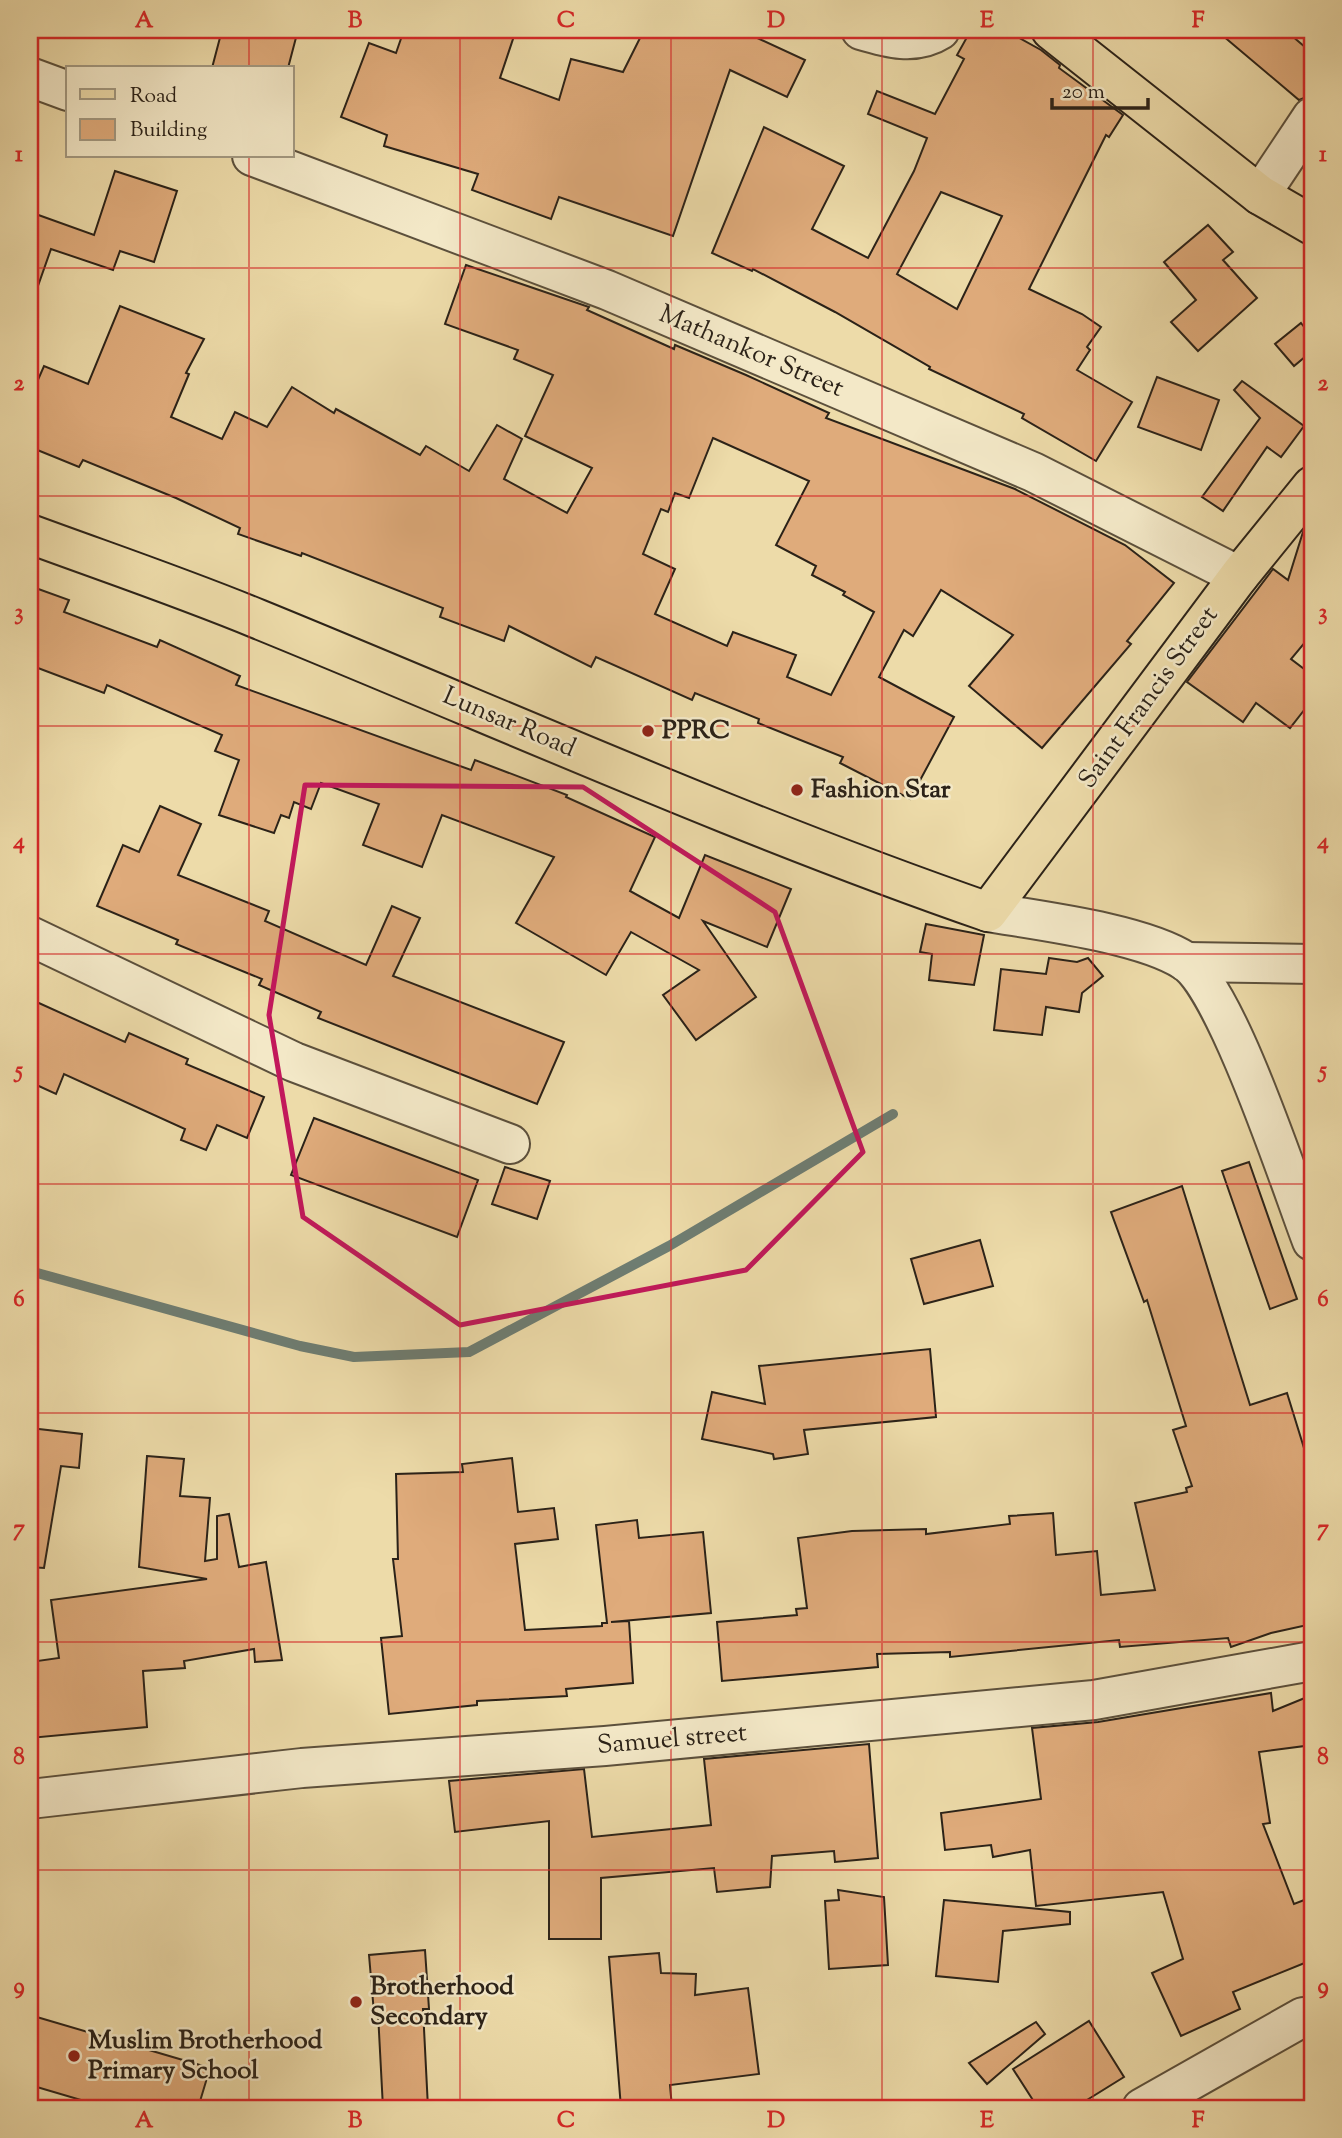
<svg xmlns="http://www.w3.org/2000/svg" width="1342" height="2138" font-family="'Sorts Mill Goudy',serif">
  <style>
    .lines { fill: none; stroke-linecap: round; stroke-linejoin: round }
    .stream { stroke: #6e7d72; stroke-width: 10 }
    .building { fill: #dfab7b; stroke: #2b2218; stroke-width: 2; fill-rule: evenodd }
    .minor-casing { stroke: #5c503c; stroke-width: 42 }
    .major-casing { stroke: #2b2218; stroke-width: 42 }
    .minor { stroke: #f3e8c7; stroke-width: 38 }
    .major { stroke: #eddba9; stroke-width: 38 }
    .marked { fill: none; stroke: #c2185b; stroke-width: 5; stroke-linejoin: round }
    .grid { fill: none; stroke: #d62828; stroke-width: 2; stroke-opacity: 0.55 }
    .poi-dot { fill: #8f2418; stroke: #f3e8c7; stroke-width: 2.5 }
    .labels { text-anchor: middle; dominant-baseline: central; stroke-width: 5; stroke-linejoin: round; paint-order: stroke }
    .street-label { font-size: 26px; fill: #2b2218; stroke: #f3e8c7 }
    .poi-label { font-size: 26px; font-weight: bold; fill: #2b2218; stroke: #f3e8c7; text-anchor: start }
    .neatline { fill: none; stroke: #d62828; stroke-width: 2.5 }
    .grid-label { font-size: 23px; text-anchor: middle; font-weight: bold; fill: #d62828 }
  </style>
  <rect width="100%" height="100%" fill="#eddba9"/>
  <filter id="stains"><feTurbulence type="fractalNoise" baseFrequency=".00286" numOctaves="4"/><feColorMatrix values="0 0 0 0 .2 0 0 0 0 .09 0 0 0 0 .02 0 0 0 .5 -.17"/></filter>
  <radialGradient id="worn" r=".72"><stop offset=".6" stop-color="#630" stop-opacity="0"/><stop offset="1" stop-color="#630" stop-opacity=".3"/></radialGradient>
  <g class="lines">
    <!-- stream -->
    <path class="stream" d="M30,1271L300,1346L354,1357L469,1352L669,1246L893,1114"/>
  </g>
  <!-- building -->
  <g class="building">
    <path d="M222,30H298L288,68H212Z"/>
    <path d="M404,30H516L500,78L559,100L571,59L623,72L644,30H740L805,60L787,97L730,70L673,236L559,197L551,219L472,190L478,174L384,146L387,135L341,117L369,43L396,53Z"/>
    <path d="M971,30H1005L1041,50L1060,65L1059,68L1123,115L1109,137L1106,135L1029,289L1082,314L1101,327L1087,347L1090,350L1077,370L1132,402L1096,461L1022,418L1024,414L929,369L930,367L835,312L753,269L752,271L712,253L764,127L844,166L812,229L868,258L914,171L927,138L868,114L877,91L935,114L964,59L957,55ZM941,192L1002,216L957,309L897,274Z"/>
    <path d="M1216,30H1285L1312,53V95L1299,100Z"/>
    <path d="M115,171L177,191L154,262L120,251L113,270L51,249L33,300H30V212L94,235Z"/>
    <path d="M1208,225L1233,252L1223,260L1257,298L1198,351L1171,322L1196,300L1164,262Z"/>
    <path d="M466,265L589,307L587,310L674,349L675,345L746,375L829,413L826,418L1015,489L1125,545L1174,583L1127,641L1131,644L1042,748L969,686L1013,635L941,590L913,636L904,630L879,677L954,717L910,799L840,763L843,757L758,723L759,719L695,693L692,700L596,657L591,667L509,626L504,641L440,617L443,608L302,553L301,556L238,534L240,528L176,498L83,460L79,467L30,447V398L44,366L88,384L120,306L204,339L186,373L189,374L171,417L222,439L235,412L267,427L292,387L334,413L336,409L420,455L426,446L469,471L497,425L522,439L504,479L567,513L592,468L525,436L553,375L514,359L518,350L445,324ZM713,438L809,481L776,545L816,566L812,575L845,592L843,595L874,612L831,695L787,677L796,655L733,632L727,646L655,614L675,569L643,554L661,509L668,512L675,493L689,498Z"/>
    <path d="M1301,323L1312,337V351L1294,366L1275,344Z"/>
    <path d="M1157,377L1219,400L1201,450L1138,427Z"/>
    <path d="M1242,381L1304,426L1281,457L1267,447L1223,511L1202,497L1260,418L1234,390Z"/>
    <path d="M1310,524H1312V634L1291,659L1312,675V700L1290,728L1256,703L1243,722L1187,682L1273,569L1288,580L1303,532Z"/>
    <path d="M30,586L69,600L64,612L157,647L160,640L240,676L236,685L471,770L475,760L567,795L566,797L655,837L630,891L679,918L705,855L791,889L767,947L703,921L756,997L696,1040L663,995L699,970L631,932L606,975L516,923L554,857L442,815L422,867L363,845L379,804L321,783L311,809L294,802L289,818L281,815L274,833L219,815L239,760L215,751L222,735L107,685L104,693L30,665Z"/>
    <path d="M160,806L201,824L178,875L269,911L265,921L366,965L392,906L420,918L393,976L564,1042L537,1104L318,1018L321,1012L259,985L262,979L176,944L178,940L97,906L123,845L139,852Z"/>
    <path d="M926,924L984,935L974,985L929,980L932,954L920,952Z"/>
    <path d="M1049,958L1077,962L1088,958L1103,976L1082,993L1079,1012L1046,1007L1042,1035L994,1030L1001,969L1046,974Z"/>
    <path d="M30,999L125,1042L129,1033L188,1059L186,1064L264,1097L247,1138L217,1125L206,1150L181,1140L185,1129L64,1074L56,1094L30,1082Z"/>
    <path d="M314,1118L478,1180L457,1237L291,1175Z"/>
    <path d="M1249,1162L1297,1299L1270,1309L1222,1171Z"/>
    <path d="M505,1167L550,1181L537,1219L492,1204Z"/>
    <path d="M1182,1186L1250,1405L1287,1393L1312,1474V1624L1271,1633L1231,1647L1228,1638L1120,1647L1119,1640L950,1657V1652L877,1654L878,1667L722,1681L717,1622L797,1615L796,1609L807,1608L798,1538L852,1531L926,1529V1534L1010,1524L1009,1516L1053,1513L1056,1555L1097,1551L1101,1595L1155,1590L1135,1503L1187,1492L1186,1488L1192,1486L1173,1430L1186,1426L1147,1300L1144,1302L1111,1212Z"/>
    <path d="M980,1240L993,1286L924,1304L911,1259Z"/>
    <path d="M930,1349L936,1417L804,1430L808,1454L774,1459L773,1454L702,1439L712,1392L765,1404L759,1366Z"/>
    <path d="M30,1428L82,1434L79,1468L61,1466L44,1568L30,1567Z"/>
    <path d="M147,1456L184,1459L180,1496L210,1498L205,1561L217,1559V1516L229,1514L239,1567L266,1562L282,1660L255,1662L254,1649L184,1661L185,1668L143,1671L147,1727L30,1738V1662L59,1658L51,1600L207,1579L139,1567Z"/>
    <path d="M512,1458L518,1512L554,1508L558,1539L515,1544L525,1630L602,1626V1623H607L596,1525L637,1520L639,1538L703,1532L711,1613L611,1622L629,1621L633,1683L566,1689L567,1696L477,1701V1705L389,1714L381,1638L402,1636L393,1559H398L396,1474L463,1472L462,1464Z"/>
    <path d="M1271,1693L1273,1711L1312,1695V1745L1259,1752L1270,1823L1263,1824L1294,1904L1312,1897V1960L1233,1992L1240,2009L1181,2036L1152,1973L1183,1959L1163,1892L1036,1906L1030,1850L993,1857L991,1845L945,1850L941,1813L1041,1799L1032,1728L1098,1722Z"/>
    <path d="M869,1744L878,1858L835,1862L834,1851L772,1856L770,1887L717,1892L714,1868L601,1878V1939H549V1821L455,1832L449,1781L584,1769L592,1837L711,1825L704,1759Z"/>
    <path d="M838,1890L884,1897L888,1965L829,1969L825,1901L839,1900Z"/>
    <path d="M944,1900L1070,1912V1924L1003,1931L998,1982L936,1976Z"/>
    <path d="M425,1950L429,2009H423L428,2108H383L378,2013H374L369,1955Z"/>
    <path d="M659,1953L661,1973L696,1974L695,1995L748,1988L759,2074L670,2085L672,2108H621L609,1957Z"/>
    <path d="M30,2015L210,2068L198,2108H108L30,2085Z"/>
    <path d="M1089,2021L1124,2077L1074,2108H1038L1013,2069Z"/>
    <path d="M1036,2022L1045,2034L987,2084L969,2063Z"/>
  </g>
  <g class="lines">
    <defs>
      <g id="minor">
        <path d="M861,30C888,38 915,46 940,30"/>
        <path d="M30,77L68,91"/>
        <path d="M252,156L607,290L1033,472L1239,576"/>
        <path d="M1260,195L1312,117"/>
        <path d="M988,912C1041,921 1141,933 1185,961C1227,989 1291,1186 1312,1241"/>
        <path d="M30,936L294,1062L510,1144"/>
        <path d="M1186,962L1312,964"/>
        <path d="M30,1799L302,1768L605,1746L1094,1700L1312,1661"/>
        <path d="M1142,2108L1303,2017"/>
      </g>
      <g id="major">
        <path d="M1051,30L1260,195L1312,225"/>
        <path d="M30,534C106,562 183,588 258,619C501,718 740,826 988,912L1239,576L1312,486"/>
      </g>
    </defs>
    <!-- minor casing -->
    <use href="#minor" class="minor-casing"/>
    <!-- major casing -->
    <use href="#major" class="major-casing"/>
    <!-- minor -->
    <use href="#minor" class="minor"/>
    <!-- major -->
    <use href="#major" class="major"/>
  </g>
  <!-- marked area -->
  <path class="marked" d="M305,785L583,787L775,912L863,1152L746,1270L460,1325L303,1217L269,1015Z"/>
  <!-- grid -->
  <path class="grid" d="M249,30V68M460,30V2108M671,30V2108M882,30V2108M1093,30V2108M249,156V2108M30,268H1312M30,496H1312M30,726H1312M30,954H1312M30,1184H1312M30,1413H1312M30,1642H1312M30,1870H1312"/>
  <!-- markers -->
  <g class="poi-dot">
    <circle cx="648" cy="731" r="7"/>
    <circle cx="797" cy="790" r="7"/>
    <circle cx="356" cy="2002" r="7"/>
    <circle cx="74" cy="2056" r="7"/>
  </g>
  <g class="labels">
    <!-- street labels -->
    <g class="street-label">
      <text transform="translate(751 352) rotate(23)">Mathankor Street</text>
      <text transform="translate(1149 698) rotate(-54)">Saint Francis Street</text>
      <text transform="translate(509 723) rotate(23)">Lunsar Road</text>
      <text transform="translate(672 1740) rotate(-5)">Samuel street</text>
    </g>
    <!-- poi labels -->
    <g class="poi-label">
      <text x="662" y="731">PPRC</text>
      <text x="811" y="790">Fashion Star</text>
      <text x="370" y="1987">Brotherhood<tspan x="370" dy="30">Secondary</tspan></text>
      <text x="88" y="2041">Muslim Brotherhood<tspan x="88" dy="30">Primary School</tspan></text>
    </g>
  </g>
  <!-- margin -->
  <rect width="1342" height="2138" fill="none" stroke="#eddba9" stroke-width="77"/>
  <!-- legend -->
  <rect x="66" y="66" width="228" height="91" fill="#f3e8c7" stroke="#a39981" stroke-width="2"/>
  <rect x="80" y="89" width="35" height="10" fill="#eddba9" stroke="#a39981" stroke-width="2"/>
  <text x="130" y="102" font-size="21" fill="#2b2218">Road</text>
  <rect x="80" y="119" width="35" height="21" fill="#dfab7b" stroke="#a39981" stroke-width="2"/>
  <text x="130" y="136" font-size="21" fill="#2b2218">Building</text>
  <!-- scale -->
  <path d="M1052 98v10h96v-10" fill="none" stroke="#2b2218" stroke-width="3.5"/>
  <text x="1062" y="98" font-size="21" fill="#2b2218" stroke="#f3e8c7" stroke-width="5" paint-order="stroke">20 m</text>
  <rect x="38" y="38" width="1266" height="2062" class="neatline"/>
  <g class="grid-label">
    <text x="144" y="27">A</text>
    <text x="355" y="27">B</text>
    <text x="566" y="27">C</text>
    <text x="776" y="27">D</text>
    <text x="987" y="27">E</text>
    <text x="1198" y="27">F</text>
    <text x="19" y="161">1</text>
    <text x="1323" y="161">1</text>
    <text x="19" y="390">2</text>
    <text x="1323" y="390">2</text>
    <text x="19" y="619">3</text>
    <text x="1323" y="619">3</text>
    <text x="19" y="848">4</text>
    <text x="1323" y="848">4</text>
    <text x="19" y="1077">5</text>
    <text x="1323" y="1077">5</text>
    <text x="19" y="1306">6</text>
    <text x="1323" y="1306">6</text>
    <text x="19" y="1535">7</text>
    <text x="1323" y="1535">7</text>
    <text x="19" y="1764">8</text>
    <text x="1323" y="1764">8</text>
    <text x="19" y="1993">9</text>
    <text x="1323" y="1993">9</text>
    <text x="144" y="2127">A</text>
    <text x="355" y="2127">B</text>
    <text x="566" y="2127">C</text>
    <text x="776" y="2127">D</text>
    <text x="987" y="2127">E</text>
    <text x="1198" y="2127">F</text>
  </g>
  <rect width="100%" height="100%" filter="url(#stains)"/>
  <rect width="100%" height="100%" fill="url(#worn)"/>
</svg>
